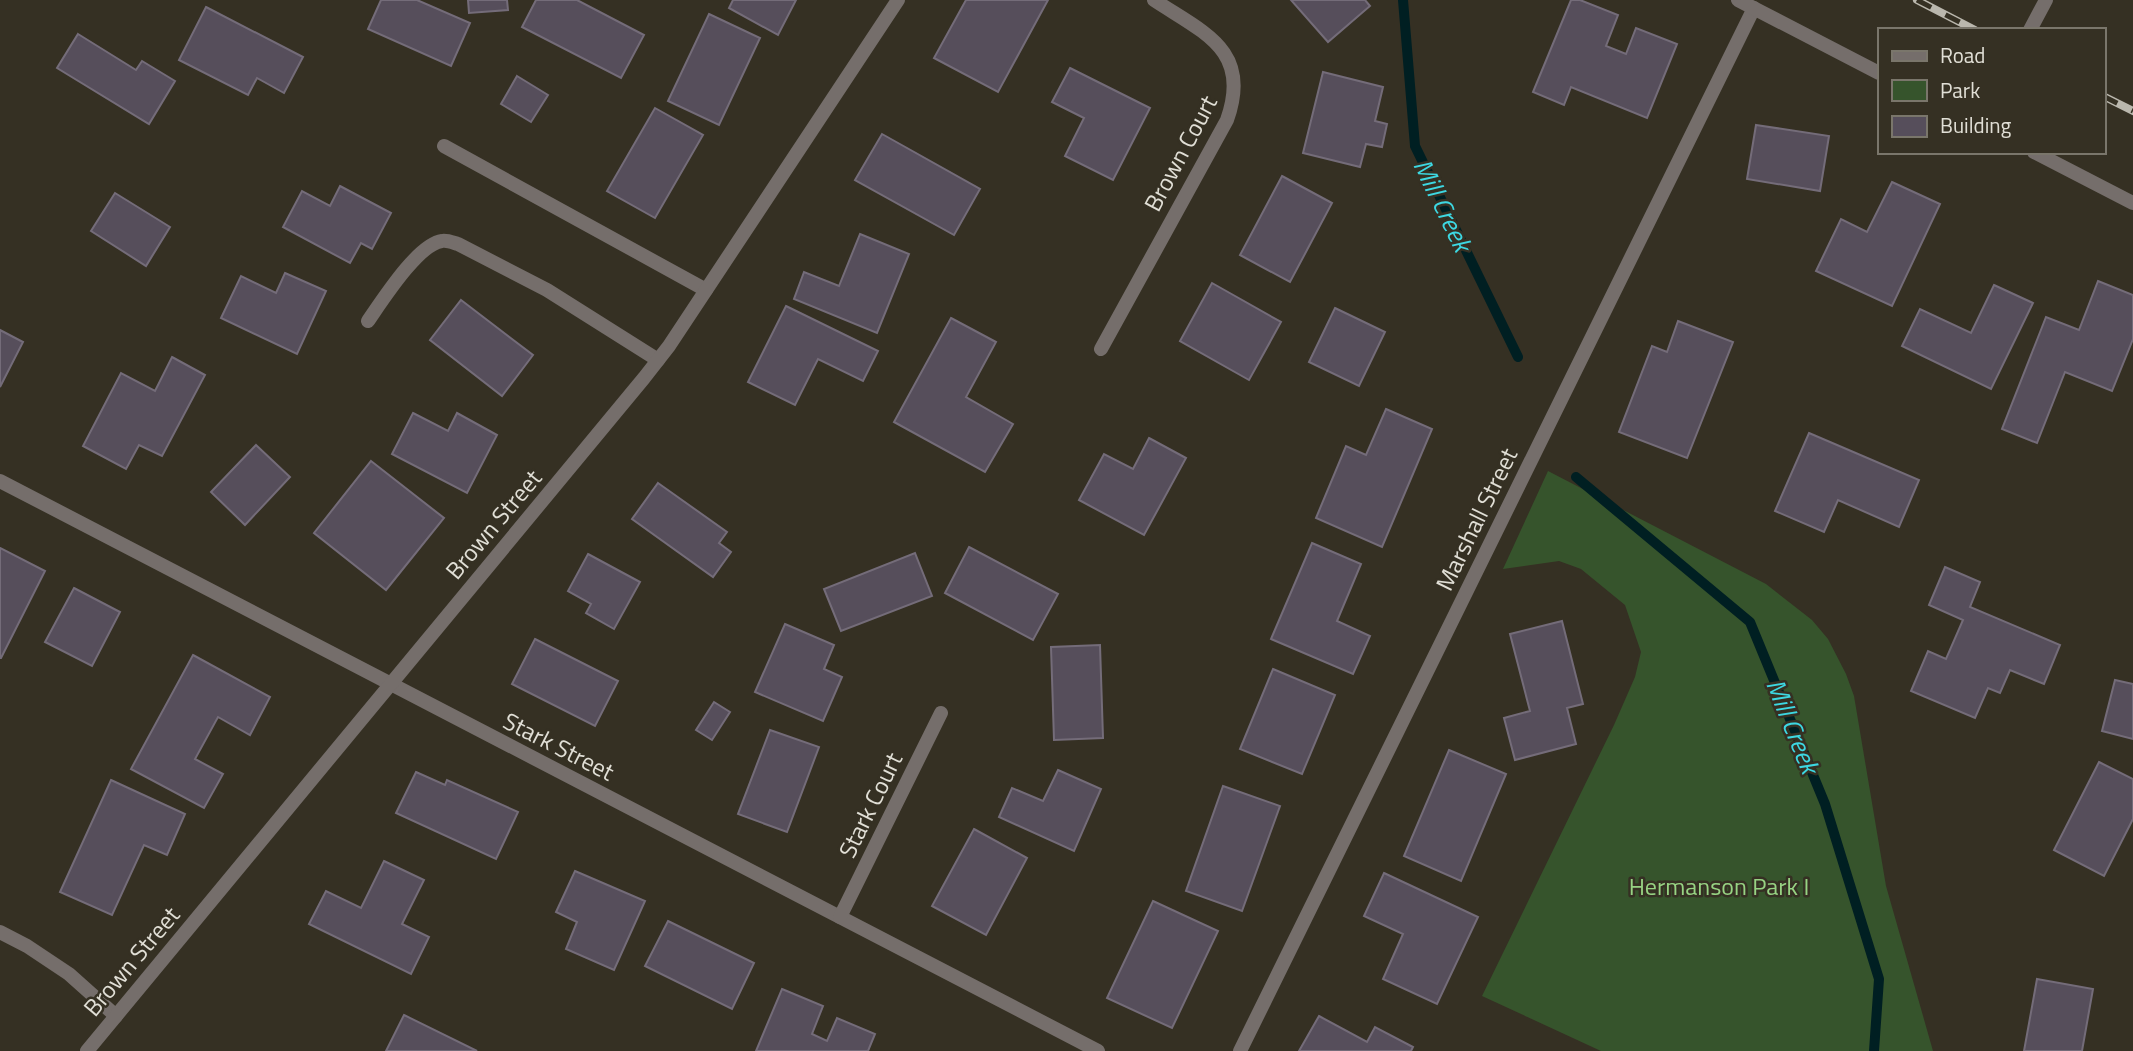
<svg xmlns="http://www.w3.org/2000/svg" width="2133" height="1051" font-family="'Titillium Web',sans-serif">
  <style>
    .green { fill: #36542c }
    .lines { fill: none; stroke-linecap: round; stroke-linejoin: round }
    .stream { stroke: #001f22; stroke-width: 10 }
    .building { fill: #564e5b; stroke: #746c79; stroke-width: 2 }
    .service { stroke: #756e6b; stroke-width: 14 }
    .minor { stroke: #756e6b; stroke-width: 14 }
    .tertiary { stroke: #756e6b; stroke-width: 14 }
    .rail-casing { stroke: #bab7ad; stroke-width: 8 }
    .rail { stroke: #353023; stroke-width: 5; stroke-dasharray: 16; stroke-linecap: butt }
    .labels { text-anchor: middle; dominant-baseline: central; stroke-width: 5; stroke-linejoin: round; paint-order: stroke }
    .street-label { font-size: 24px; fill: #e1dfd6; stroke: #353023 }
    .park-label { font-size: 24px; fill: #97d383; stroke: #353023 }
    .water-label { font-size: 26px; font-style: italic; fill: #3dd8e2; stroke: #353023 }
  </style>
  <rect width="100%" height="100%" fill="#353023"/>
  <!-- green -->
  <path class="green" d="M1548,471L1766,584L1812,620L1828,639L1846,674L1854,696L1886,886L1933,1051H1601L1482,996L1614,725L1635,677L1641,652L1625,605L1581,569L1559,561L1503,569Z"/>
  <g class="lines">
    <!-- stream -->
    <g class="stream">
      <path d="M1403,0L1415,146L1518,357"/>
      <path d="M1576,477L1750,622L1825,804L1879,979L1874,1051"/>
    </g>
  </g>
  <!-- building -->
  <g class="building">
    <path d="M381,0H417L470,23L451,66L368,29Z"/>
    <path d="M468,0H507L508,10L469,13Z"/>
    <path d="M536,0H577L644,35L621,78L522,27Z"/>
    <path d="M733,0H796L778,35L729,8Z"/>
    <path d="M966,0H1048L998,92L934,58Z"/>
    <path d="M1291,0H1365L1370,6L1328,42Z"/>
    <path d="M1571,0H1580L1618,15L1606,46L1626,54L1636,28L1677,44L1647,118L1571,87L1564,105L1533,92Z"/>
    <path d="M206,7L303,57L284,93L257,78L248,95L179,60Z"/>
    <path d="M709,14L760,38L719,125L668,101Z"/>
    <path d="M78,34L136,70L142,61L175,81L149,124L57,68Z"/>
    <path d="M1070,68L1150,108L1113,180L1065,156L1084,118L1052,102Z"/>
    <path d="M1323,72L1383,87L1375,121L1387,124L1382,147L1366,144L1360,167L1303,153Z"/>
    <path d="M517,76L548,95L531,122L501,104Z"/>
    <path d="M655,108L703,135L655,218L607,191Z"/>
    <path d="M1756,125L1829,136L1820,191L1747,179Z"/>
    <path d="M882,134L980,189L954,235L855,180Z"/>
    <path d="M1282,176L1332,203L1290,282L1240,255Z"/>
    <path d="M1892,182L1940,204L1892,306L1816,271L1841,219L1867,232Z"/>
    <path d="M340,186L391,213L372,249L361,243L350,263L283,227L302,191L330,206Z"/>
    <path d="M115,193L170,227L146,266L91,231Z"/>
    <path d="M860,234L909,254L877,333L794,299L804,272L839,286Z"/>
    <path d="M285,273L326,291L297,354L221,318L241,276L276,293Z"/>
    <path d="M2098,281L2133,295V339L2112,391L2065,372L2037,443L2002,429L2046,317L2079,330Z"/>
    <path d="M1212,283L1281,322L1249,380L1180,341Z"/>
    <path d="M1994,285L2033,303L1991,389L1902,346L1920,309L1971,333Z"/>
    <path d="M461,300L533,355L502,396L430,340Z"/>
    <path d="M786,306L878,351L863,381L818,359L795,405L748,382Z"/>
    <path d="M1335,308L1385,332L1359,386L1309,362Z"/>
    <path d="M951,318L996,342L966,397L1013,424L985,472L894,422Z"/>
    <path d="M1678,321L1733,342L1687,458L1619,432L1652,346L1667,352Z"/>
    <path d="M0,330L23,342L0,387Z"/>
    <path d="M172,357L205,375L162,456L139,445L126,469L83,446L121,373L155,391Z"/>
    <path d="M1386,409L1432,429L1382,547L1316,518L1346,446L1366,455Z"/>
    <path d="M413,413L448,431L457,413L497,435L467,493L392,454Z"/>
    <path d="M1809,433L1919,480L1899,527L1838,500L1824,532L1775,511Z"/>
    <path d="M1149,438L1186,458L1144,535L1079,500L1104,454L1133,469Z"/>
    <path d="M256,445L290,477L245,525L211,492Z"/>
    <path d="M371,461L444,518L386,590L314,533Z"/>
    <path d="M658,483L727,532L719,543L731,552L713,577L632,519Z"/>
    <path d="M1312,543L1361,564L1337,621L1370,636L1353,674L1271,639Z"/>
    <path d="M969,547L1058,594L1033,640L945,593Z"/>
    <path d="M0,548L45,571L1,658H0Z"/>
    <path d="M915,553L932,596L841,631L824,589Z"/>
    <path d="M588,554L640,582L614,629L586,613L591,604L568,591Z"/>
    <path d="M1945,567L1980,582L1970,607L2060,645L2044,684L2010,670L2000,693L1988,688L1975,718L1911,691L1928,651L1946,659L1963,620L1929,605Z"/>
    <path d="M74,588L120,612L92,666L45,642Z"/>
    <path d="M1562,621L1583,704L1567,708L1576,744L1515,760L1504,718L1530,711L1510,634Z"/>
    <path d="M785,624L834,645L824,669L842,677L823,721L755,692Z"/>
    <path d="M535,639L618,681L595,726L512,684Z"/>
    <path d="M1100,645L1103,738L1054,740L1051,647Z"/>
    <path d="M193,655L270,697L250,735L218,717L195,759L223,774L204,808L131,769Z"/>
    <path d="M1273,669L1335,695L1302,774L1240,749Z"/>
    <path d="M2115,680L2133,684V739L2102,731Z"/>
    <path d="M714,702L730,712L712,740L696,730Z"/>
    <path d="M770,730L819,747L787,832L738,814Z"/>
    <path d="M1449,750L1506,774L1461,881L1404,856Z"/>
    <path d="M2099,762L2133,779V819L2104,876L2054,850Z"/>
    <path d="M1058,770L1101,789L1074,851L999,817L1012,788L1043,801Z"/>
    <path d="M416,772L445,785L447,780L518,812L496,859L396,813Z"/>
    <path d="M111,780L185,814L167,855L144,845L112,915L60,892Z"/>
    <path d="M1223,786L1280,806L1242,911L1186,891Z"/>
    <path d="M974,829L1027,858L986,935L932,906Z"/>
    <path d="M384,861L424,880L402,924L429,937L411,974L309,924L326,891L361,908Z"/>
    <path d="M575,871L645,901L614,970L566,949L577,922L556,912Z"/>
    <path d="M1384,873L1478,917L1437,1004L1383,979L1403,934L1364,916Z"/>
    <path d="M1153,901L1218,931L1172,1028L1107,998Z"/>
    <path d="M668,921L754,963L732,1009L645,966Z"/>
    <path d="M2037,979L2093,989L2082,1051H2024Z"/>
    <path d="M782,989L823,1006L812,1034L827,1041L837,1018L875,1034L868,1051H756Z"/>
    <path d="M404,1015L477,1051H386Z"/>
    <path d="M1319,1016L1367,1042L1375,1027L1413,1047L1411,1051H1299Z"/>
  </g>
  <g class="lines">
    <!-- service -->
    <g class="service">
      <path d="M2030,30L2046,0"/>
      <path d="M444,146L706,290"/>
      <path d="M368,321C382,301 418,244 442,241C447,240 454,243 458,244L547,290L658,360"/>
    </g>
    <!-- minor -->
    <g class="minor">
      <path d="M1101,349L1227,120C1252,50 1204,33 1154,0"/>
      <path d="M0,481L1098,1051"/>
      <path d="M840,917L941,713"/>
      <path d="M0,932L27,946L69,974L116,1016"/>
      <path d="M1240,1051L1754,8"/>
    </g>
    <!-- tertiary -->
    <g class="tertiary">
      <path d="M1738,0L1879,73"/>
      <path d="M2034,152L2133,203"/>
      <path d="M87,1051L644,378L669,346L898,0"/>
    </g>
    <defs>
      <g id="rail">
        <path d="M1917,0L1975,30"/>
        <path d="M2103,96L2133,111"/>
      </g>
    </defs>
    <!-- rail casing -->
    <use href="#rail" class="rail-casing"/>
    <!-- rail -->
    <use href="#rail" class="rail"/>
  </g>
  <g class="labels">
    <!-- street labels -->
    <g class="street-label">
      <text transform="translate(1180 153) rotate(-62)">Brown Court</text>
      <text transform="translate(1476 519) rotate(-64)">Marshall Street</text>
      <text transform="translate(493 524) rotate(-50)">Brown Street</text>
      <text transform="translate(559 746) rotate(27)">Stark Street</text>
      <text transform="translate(870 805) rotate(-64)">Stark Court</text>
      <text transform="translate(131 961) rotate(-50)">Brown Street</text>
    </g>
    <!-- park labels -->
    <g class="park-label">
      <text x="1719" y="886">Hermanson Park I</text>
    </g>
    <!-- water labels -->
    <g class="water-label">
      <text transform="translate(1443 205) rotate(64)">Mill Creek</text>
      <text transform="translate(1793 726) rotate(68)">Mill Creek</text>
    </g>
  </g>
  <!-- legend -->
  <rect x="1878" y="28" width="228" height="126" fill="#353023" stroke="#7a766b" stroke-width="2"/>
  <rect x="1892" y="51" width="35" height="10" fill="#756e6b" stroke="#7a766b" stroke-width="2"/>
  <text x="1940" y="63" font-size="21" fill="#e1dfd6">Road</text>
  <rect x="1892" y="80" width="35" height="21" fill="#36542c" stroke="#7a766b" stroke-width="2"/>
  <text x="1940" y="98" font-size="21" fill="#e1dfd6">Park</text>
  <rect x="1892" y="116" width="35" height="21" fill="#564e5b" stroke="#7a766b" stroke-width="2"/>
  <text x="1940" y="133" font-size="21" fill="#e1dfd6">Building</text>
</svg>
